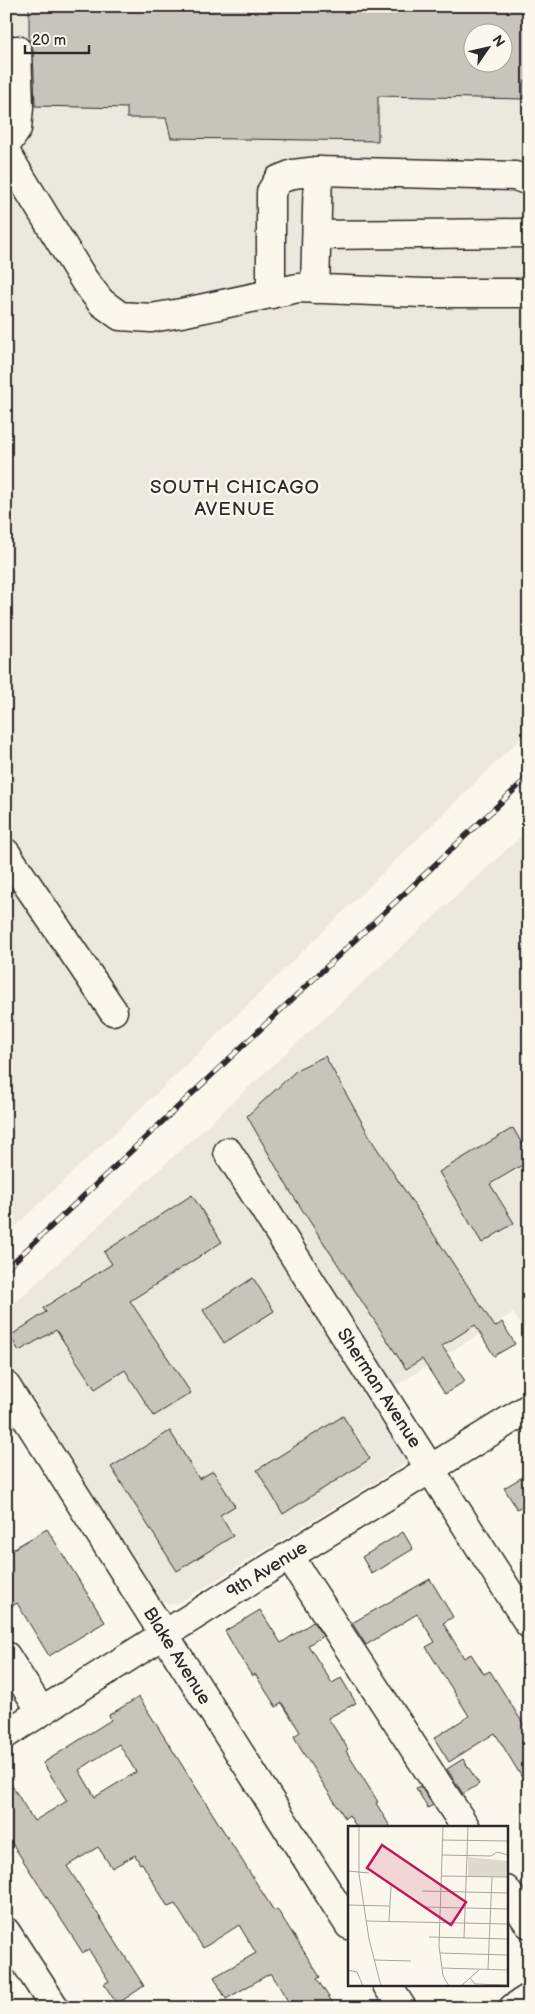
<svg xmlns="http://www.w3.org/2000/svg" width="535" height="2014" font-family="'Balsamiq Sans',sans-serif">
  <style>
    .built { fill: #ebe8de; fill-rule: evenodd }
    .building { fill: #c7c4bc; stroke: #2b2b2b; fill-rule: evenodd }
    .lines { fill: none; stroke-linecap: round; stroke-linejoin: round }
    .minor-casing { stroke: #2b2b2b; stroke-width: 31 }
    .minor { stroke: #fbf7ec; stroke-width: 28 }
    .rail-casing { stroke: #2b2b2b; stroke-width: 5.5 }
    .rail { stroke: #fbf7ec; stroke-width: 4; stroke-dasharray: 11; stroke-linecap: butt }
    .labels { text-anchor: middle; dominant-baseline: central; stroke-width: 5; stroke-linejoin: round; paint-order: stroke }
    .street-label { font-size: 18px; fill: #2b2b2b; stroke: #fbf7ec }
    .neighbourhood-label { font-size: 19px; letter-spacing: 1px; fill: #2b2b2b; stroke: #fbf7ec }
    .inset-road { fill: none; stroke: #a8a59f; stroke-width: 1 }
    .view { fill: #c2185b; fill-opacity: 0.15; stroke: #c2185b; stroke-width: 2.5 }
    .inset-edge { fill: none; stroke: #2b2b2b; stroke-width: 2.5 }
  </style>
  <rect width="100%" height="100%" fill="#fbf7ec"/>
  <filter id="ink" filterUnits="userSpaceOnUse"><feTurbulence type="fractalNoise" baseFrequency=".02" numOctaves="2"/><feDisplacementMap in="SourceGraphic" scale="10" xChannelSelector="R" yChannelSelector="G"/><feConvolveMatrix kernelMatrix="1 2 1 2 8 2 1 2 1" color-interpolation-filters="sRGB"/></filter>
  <g filter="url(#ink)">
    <!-- built -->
    <g class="built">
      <path d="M6,6H529V730L176,1075L6,1235ZM472,32H502V62H472Z"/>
      <path d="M529,829V1337L513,1313L392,1388L432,1447L179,1603L169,1604L162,1601L6,1360V1311Z"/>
    </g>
    <!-- building -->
    <g class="building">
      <path d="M29,6H529V81H524V99L378,96V141L171,138L166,118H127V108L35,106L33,49L29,40ZM472,32H502V62H472Z"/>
      <path d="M325,1056L374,1144L495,1327L502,1322L515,1344L494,1356L475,1325L442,1346L465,1381L445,1394L422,1359L406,1369L290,1191L247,1116L298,1069Z"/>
      <path d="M513,1128L529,1156V1161L490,1184L514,1223L482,1243L439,1172Z"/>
      <path d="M192,1195L222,1242L130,1301L191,1393L154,1416L125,1370L95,1389L56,1330L19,1351L10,1336L46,1312L43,1308L112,1264L104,1252Z"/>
      <path d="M253,1278L274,1311L224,1343L203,1310Z"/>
      <path d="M343,1416L370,1459L283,1514L257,1470Z"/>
      <path d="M170,1431L199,1479L213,1471L235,1506L220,1515L233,1536L177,1571L111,1467Z"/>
      <path d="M529,1473V1502L517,1509L504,1488Z"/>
      <path d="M47,1529L105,1622L49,1656L17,1603L6,1609V1553Z"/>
      <path d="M403,1532L413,1549L372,1574L362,1557Z"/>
      <path d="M430,1579L453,1617L443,1623L464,1658L471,1654L484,1674L490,1671L529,1733V1789L495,1733L449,1762L434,1738L469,1716L426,1647L435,1642L417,1614L366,1645L352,1623Z"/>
      <path d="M260,1610L281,1643L313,1622L323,1636L308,1645L332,1683L341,1678L356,1703L328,1718L348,1749L346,1751L378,1802L376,1803L391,1828H357L349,1815L345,1818L300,1748L294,1736L300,1732L282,1703L276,1707L255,1674L252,1676L240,1657L225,1631Z"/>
      <path d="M139,1697L274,1911L277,1909L320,1977L317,1979L336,2008H292L271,1973L226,1999L214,1977L256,1953L239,1925L203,1948L175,1904L168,1907L142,1863L140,1864L135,1855L112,1868L98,1847L67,1866L144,1986L117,2004L104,1984L109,1981L89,1950L83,1953L6,1834V1776L34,1821L67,1801L43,1763L111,1720L109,1715ZM119,1744L136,1772L95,1797L79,1770Z"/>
      <path d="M463,1759L479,1784L463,1794L447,1769Z"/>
      <path d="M420,1786L433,1805L428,1808L416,1788Z"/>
    </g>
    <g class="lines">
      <defs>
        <g id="minor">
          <path d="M6,145L17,129L19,107L17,50"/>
          <path d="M6,153L84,280L101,302L120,316L151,318L181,313L298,288L423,293H529"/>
          <path d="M317,235L529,233"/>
          <path d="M315,289L318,171"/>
          <path d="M271,294V192L278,180L293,174L318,171L515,176L529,181"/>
          <path d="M6,853L113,1011"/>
          <path d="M228,1152L529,1624"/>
          <path d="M6,1386L349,1925"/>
          <path d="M289,1556L466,1828"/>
          <path d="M6,1656L41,1711"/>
          <path d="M6,1734L289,1556L529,1408"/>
          <path d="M506,1890L529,1924"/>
          <path d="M6,1932L55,2008"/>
          <path d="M387,1985L402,2008"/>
          <path d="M513,2008L529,1998"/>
        </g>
      </defs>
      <!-- minor casing -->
      <use href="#minor" class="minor-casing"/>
      <!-- minor -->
      <use href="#minor" class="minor"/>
      <defs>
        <path id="rail" d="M6,1269L529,776"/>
      </defs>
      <!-- rail casing -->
      <use href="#rail" class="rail-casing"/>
      <!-- rail -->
      <use href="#rail" class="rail"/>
    </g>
  </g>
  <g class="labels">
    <!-- street labels -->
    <g class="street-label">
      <text transform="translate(379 1388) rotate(57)">Sherman Avenue</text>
      <text transform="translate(267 1570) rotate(-32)">9th Avenue</text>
      <text transform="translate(177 1656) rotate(58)">Blake Avenue</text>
    </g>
    <!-- neighbourhood labels -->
    <g class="neighbourhood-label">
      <text x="235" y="487">SOUTH CHICAGO<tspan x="235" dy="22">AVENUE</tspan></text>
    </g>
  </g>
  <!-- overview -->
  <g transform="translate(348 1826)">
    <rect width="160" height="160" fill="#fbf7ec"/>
    <path d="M120,31L160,35V51L120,50Z" fill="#dddad0"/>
    <path class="inset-road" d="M11,0V48L21,113L33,160M95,0L91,120L95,150L101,160M95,14L160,15M94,29L143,30L149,26L160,29M0,45L21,47M93,50L160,51M74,65L160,67M0,79L41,80M76,81L160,83M18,95L160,98M41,95L43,60M0,96V112M81,111L160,113M116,112L120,0M92,127L160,129M26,134L63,135M94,142L160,144M140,143L144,51M0,144L9,146L15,160M122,152L127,158L160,159M113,160L131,144"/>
    <path class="view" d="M34,19L118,76L103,99L19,42Z"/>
    <rect width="160" height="160" class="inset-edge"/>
  </g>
  <!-- margin -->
  <rect width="535" height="2014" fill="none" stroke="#fbf7ec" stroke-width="25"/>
  <rect x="12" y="12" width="510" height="1989" fill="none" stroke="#2b2b2b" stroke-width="2" filter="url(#ink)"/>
  <!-- north arrow -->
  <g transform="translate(488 48) rotate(56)"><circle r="24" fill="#fbf7ec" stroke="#a8a59f"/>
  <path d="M0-4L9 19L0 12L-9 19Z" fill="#2b2b2b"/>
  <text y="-8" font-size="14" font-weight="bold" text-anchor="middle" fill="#2b2b2b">N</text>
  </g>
  <!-- scale -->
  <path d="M25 45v8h64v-8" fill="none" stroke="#2b2b2b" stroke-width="2.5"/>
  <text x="32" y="45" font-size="15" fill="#2b2b2b" stroke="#fbf7ec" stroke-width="4" paint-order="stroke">20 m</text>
</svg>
